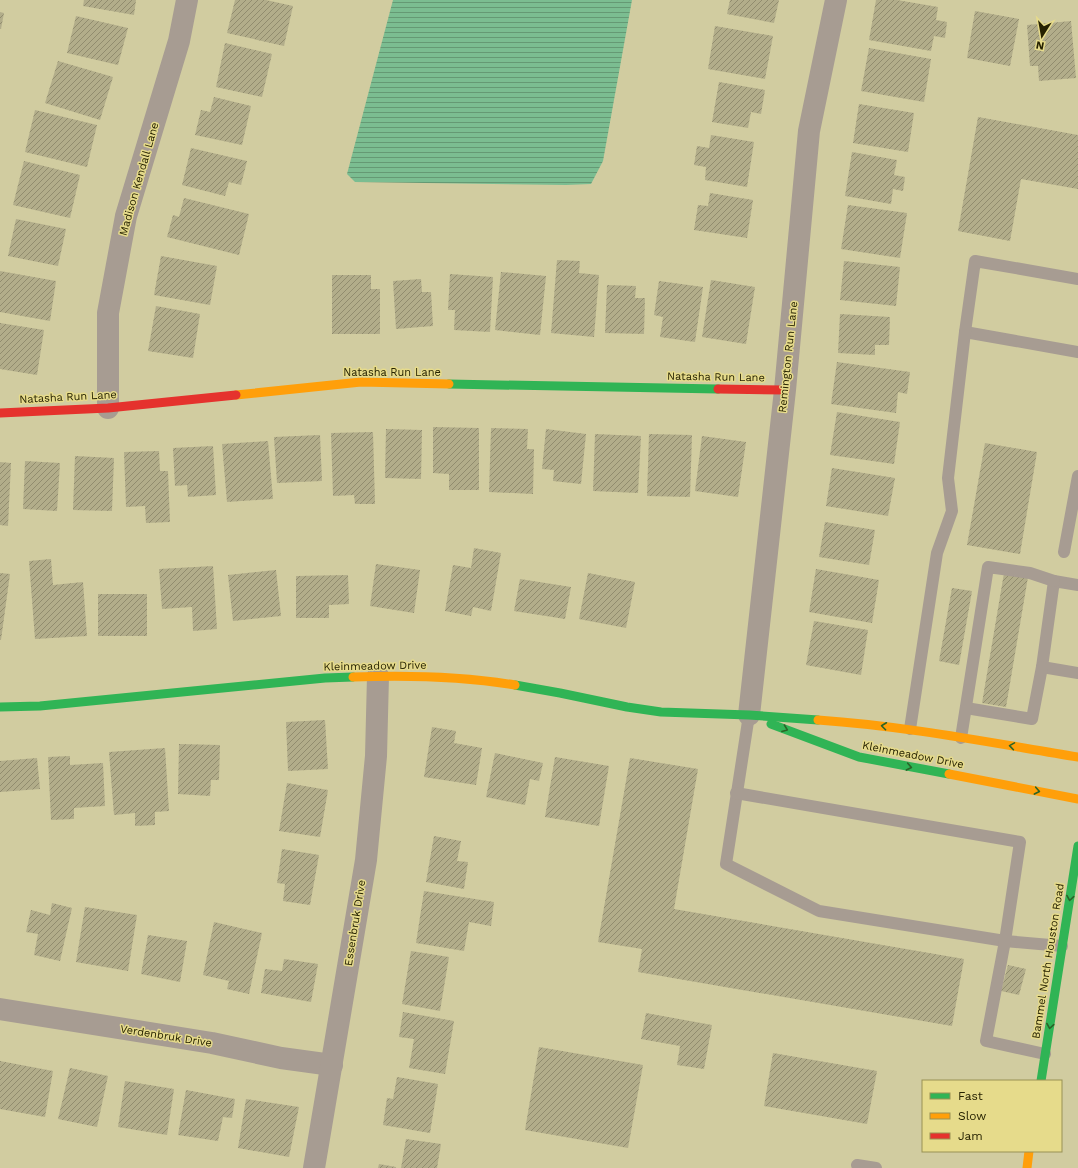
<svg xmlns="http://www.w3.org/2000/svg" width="1078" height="1168" font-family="'Work Sans',sans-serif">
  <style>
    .water { fill: url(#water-rules) }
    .building { fill: url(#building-hatch) }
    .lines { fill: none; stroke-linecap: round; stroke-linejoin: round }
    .lane { stroke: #a79c92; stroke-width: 12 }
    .street { stroke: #a79c92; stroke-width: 22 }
    .fast { stroke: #30b455; stroke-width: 9 }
    .slow { stroke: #ff9f0a; stroke-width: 9 }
    .jam { stroke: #e5322d; stroke-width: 9 }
    .oneway { stroke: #2a6427 }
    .labels { text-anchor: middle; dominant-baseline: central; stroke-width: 3; stroke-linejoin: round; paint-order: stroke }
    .street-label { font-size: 11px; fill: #262201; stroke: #e6db8b }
  </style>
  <defs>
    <pattern id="water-rules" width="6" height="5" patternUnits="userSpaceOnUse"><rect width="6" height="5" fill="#7bbd91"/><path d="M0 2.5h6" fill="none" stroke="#659974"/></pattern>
    <pattern id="building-hatch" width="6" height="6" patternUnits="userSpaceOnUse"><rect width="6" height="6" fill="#b2ad8a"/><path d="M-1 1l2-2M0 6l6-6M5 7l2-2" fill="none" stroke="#918c6e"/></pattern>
  </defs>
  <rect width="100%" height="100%" fill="#d1cca0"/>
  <!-- water -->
  <path class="water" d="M393,0H632L603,161L591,184L566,185L355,182L347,174Z"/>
  <!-- building -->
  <g class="building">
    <path d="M84,0H136L134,15L83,6Z"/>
    <path d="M235,0H266L293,6L284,46L227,33Z"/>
    <path d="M730,0H779L774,23L727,14Z"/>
    <path d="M876,0H897L938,7L936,20L947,22L945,38L934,36L931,51L869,40Z"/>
    <path d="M975,11L1019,19L1010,66L967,58Z"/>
    <path d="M0,12L4,13L1,29H0Z"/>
    <path d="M76,16L128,28L118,65L67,53Z"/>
    <path d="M1071,21L1076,78L1039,81L1038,66H1030L1027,25Z"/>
    <path d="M715,26L773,36L765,79L708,69Z"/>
    <path d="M225,43L272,54L262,97L216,87Z"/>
    <path d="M869,48L931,59L924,102L861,91Z"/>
    <path d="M58,61L113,77L100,120L45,103Z"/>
    <path d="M719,82L765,90L761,114L751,112L748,128L712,122Z"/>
    <path d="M214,97L251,106L242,145L195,135L201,110L210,112Z"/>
    <path d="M859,104L914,113L908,152L853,143Z"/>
    <path d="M35,110L97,125L87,167L25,152Z"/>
    <path d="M978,117L1078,135V189L1021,179L1010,241L958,231Z"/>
    <path d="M711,135L754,142L747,187L705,180L706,167L694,165L697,146L709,148Z"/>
    <path d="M191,148L247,161L241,185L229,182L225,196L182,185Z"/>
    <path d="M852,152L897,160L894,175L905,177L903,191L893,189L891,204L845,196Z"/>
    <path d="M24,161L80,175L70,218L13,205Z"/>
    <path d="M710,193L753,200L747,238L694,230L698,205L708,206Z"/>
    <path d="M184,198L249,214L239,255L167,237L173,215L179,217Z"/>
    <path d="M848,205L907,213L900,258L841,249Z"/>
    <path d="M16,219L66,229L58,266L8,256Z"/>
    <path d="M161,256L217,266L210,305L154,295Z"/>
    <path d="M557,260L580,261L579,273L599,275L594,337L551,333Z"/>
    <path d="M844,261L900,267L896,306L840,300Z"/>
    <path d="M0,271L56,281L50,321L0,312Z"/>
    <path d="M501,272L546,276L540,335L495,330Z"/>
    <path d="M450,274L493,277L490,332L454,330L455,310H448Z"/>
    <path d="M332,275H371V289H380V334H332Z"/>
    <path d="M421,279L422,292H431L433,326L396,329L393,281Z"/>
    <path d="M711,280L755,287L746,344L702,337Z"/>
    <path d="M659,281L703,287L695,342L660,337L663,317L654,315Z"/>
    <path d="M607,285L636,286L635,298H645L644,334L605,333Z"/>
    <path d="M156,306L200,314L193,358L148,351Z"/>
    <path d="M840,314L890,317L889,345H875V355L838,353Z"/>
    <path d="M0,323L44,330L37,375L0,369Z"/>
    <path d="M837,362L910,372L907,394L898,392L896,413L831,404Z"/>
    <path d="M837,412L900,422L894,464L830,455Z"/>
    <path d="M433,427L479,428V490H449V474L433,473Z"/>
    <path d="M491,428L528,429L527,449H534L533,494L489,492Z"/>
    <path d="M386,429L422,430L421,479L385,478Z"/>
    <path d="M546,429L586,434L581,484L553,481L554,470L542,469Z"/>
    <path d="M373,432L375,504H355L354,495L333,496L331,433Z"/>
    <path d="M595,434L641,436L638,493L593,491Z"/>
    <path d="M649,434L692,435L690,497L647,496Z"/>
    <path d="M320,435L322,481L277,483L274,437Z"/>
    <path d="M702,436L746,442L738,497L695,491Z"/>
    <path d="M268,441L273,499L227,502L222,444Z"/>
    <path d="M985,443L1037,452L1020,554L967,545Z"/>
    <path d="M213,446L216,495L188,497L187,485L175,486L173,448Z"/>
    <path d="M159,451L160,471H168L170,522L146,523L145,506L126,507L124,452Z"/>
    <path d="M75,456L114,458L112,511L73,510Z"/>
    <path d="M25,461L60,463L57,511L23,509Z"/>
    <path d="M0,462L11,463L8,526L0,525Z"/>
    <path d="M832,468L895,478L888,516L826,506Z"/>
    <path d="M825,522L875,530L869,565L819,557Z"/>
    <path d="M474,548L501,553L491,611L473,607L471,616L445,611L453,565L471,568Z"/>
    <path d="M51,559L53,585L83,582L87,636L35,639L29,561Z"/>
    <path d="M376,564L420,570L414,613L370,606Z"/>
    <path d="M213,566L217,629L193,631L192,607L162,609L159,569Z"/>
    <path d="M816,569L879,580L872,623L809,612Z"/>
    <path d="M276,570L281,616L233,621L228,575Z"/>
    <path d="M0,573L10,574L1,640H0Z"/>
    <path d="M588,573L635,582L626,628L579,619Z"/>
    <path d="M1004,573L1028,577L1006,707L982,703Z"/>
    <path d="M348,575L349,604L329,605V618H296V576Z"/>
    <path d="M520,579L571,587L565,619L514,611Z"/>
    <path d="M952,588L972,591L959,665L939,661Z"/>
    <rect x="98" y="594" width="49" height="42"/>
    <path d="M814,621L868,630L861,675L806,665Z"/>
    <path d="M325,720L328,769L288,771L286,722Z"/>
    <path d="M432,727L456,731L454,743L482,748L476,785L424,777Z"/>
    <path d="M179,744L220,745L219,780H211L210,796L178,794Z"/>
    <path d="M165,748L169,811L155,812V825L135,826V813L114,815L109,752Z"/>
    <path d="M495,753L543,763L539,781L530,779L525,805L486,797Z"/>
    <path d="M70,756V765L103,763L105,806L74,808V819L51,820L48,757Z"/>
    <path d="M555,757L609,766L599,826L545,817Z"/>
    <path d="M37,758L40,789L0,792V761Z"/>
    <path d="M630,758L698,769L674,909L964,959L952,1026L638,972L642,949L598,942Z"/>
    <path d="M287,783L328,790L320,837L279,831Z"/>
    <path d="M434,836L461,841L457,861L468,862L464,889L426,882Z"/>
    <path d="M282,849L319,855L310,905L283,901L285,884L277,883Z"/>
    <path d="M424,891L494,902L491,926L469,922L464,951L416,943Z"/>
    <path d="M52,903L72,908L60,961L34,955L38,934L26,932L31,910L50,915Z"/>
    <path d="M85,907L137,915L128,971L76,962Z"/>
    <path d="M214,922L262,933L249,994L227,989L229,981L203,975Z"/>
    <path d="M148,935L187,941L180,982L141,974Z"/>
    <path d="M411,951L449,957L440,1011L402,1004Z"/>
    <path d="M284,959L318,964L311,1002L261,993L265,969L282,971Z"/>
    <path d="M1008,965L1026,969L1019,995L1001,991Z"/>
    <path d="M403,1012L454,1021L445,1074L409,1068L414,1039L399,1037Z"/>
    <path d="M646,1013L712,1025L704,1069L677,1065L680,1046L641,1039Z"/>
    <path d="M539,1047L643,1065L628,1148L525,1130Z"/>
    <path d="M773,1053L877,1071L867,1124L764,1106Z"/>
    <path d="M0,1061L53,1071L45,1117L0,1109Z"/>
    <path d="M70,1068L108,1076L97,1127L58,1119Z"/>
    <path d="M397,1077L438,1084L430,1133L383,1125L387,1098L393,1099Z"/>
    <path d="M125,1081L174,1089L167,1135L118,1127Z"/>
    <path d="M186,1090L235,1099L232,1118L223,1117L218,1141L178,1135Z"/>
    <path d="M246,1099L299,1107L289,1157L238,1148Z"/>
    <path d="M406,1139L441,1144L437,1168H401Z"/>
    <path d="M379,1164L396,1167V1168H378Z"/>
  </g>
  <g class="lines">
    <!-- lane -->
    <g class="lane">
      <path d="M965,332L1078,352"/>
      <path d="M1064,552L1078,476"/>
      <path d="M1078,585L1054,581L1042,667L1078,673"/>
      <path d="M966,708L1032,719L1042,667"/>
      <path d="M749,715L726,864L819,911L1005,941L1062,946"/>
      <path d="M910,729L937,553L952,511L948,478L965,332L975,261L1078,279"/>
      <path d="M961,738L988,567L1030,573L1054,581"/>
      <path d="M736,793L1020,842L1005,941L986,1041L1045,1054"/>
      <path d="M857,1165L876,1168"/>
    </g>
    <!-- street -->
    <g class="street">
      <path d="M108,408V313L126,216L179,41L187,0"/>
      <path d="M749,715L785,390L809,131L836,0"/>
      <path d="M0,1009L212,1043L281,1058L332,1065"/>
      <path d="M314,1168L366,860L376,756L378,676"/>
    </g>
    <!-- fast -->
    <g class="fast">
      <path d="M449,384L718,389"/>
      <path d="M515,685L560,693L627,707L661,712L749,715L818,720"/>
      <path d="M0,707L40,706L325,678L353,677"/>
      <path d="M771,724L859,757L949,774"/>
      <path d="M1041,1081L1078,846"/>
    </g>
    <!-- slow -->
    <g class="slow">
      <path d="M236,395L361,382L449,384"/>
      <path d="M353,677C407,675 461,676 515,685"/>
      <path d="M818,720C906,726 992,743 1078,757"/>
      <path d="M949,774L1078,799"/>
      <path d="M1027,1168L1029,1151"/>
    </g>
    <!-- jam -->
    <g class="jam">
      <path d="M718,389L785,390"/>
      <path d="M0,413L108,408L236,395"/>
    </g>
  </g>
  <!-- one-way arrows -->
  <defs><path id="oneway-chevron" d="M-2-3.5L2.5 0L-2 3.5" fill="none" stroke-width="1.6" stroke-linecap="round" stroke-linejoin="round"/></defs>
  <g class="oneway">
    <use href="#oneway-chevron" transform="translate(884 726) rotate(-173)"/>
    <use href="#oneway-chevron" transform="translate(785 729) rotate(21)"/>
    <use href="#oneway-chevron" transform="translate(1012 746) rotate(-171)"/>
    <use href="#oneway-chevron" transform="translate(909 767) rotate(11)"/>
    <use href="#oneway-chevron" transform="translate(1037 791) rotate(11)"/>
    <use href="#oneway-chevron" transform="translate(1070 898) rotate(99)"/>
    <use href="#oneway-chevron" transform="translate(1050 1026) rotate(99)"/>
  </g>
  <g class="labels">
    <!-- street labels -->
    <g class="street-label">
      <text transform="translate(139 179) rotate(-74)">Madison Kendall Lane</text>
      <text transform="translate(788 357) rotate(-84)">Remington Run Lane</text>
      <text x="392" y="372">Natasha Run Lane</text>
      <text transform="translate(716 377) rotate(1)">Natasha Run Lane</text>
      <text transform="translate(68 397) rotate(-3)">Natasha Run Lane</text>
      <text transform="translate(375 666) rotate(-1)">Kleinmeadow Drive</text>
      <text transform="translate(913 755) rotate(11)">Kleinmeadow Drive</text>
      <text transform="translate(355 923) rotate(-81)">Essenbruk Drive</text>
      <text transform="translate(1048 961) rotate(-81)">Bammel North Houston Road</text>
      <text transform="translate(166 1036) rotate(9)">Verdenbruk Drive</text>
    </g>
  </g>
  <!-- legend -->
  <rect x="922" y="1080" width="140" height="72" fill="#e6db8b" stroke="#999154"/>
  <rect x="930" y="1093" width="20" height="6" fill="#30b455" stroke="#999154"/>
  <text x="958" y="1100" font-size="12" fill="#262201">Fast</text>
  <rect x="930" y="1113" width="20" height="6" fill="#ff9f0a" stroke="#999154"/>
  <text x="958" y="1120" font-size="12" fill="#262201">Slow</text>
  <rect x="930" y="1133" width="20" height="6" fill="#e5322d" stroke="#999154"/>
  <text x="958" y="1140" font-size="12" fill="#262201">Jam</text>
  <!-- north arrow -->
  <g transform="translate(1042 36) rotate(191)" stroke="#e6db8b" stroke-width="3" paint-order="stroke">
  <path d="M0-3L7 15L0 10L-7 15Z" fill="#262201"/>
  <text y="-6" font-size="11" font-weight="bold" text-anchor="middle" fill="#262201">N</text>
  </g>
</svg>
